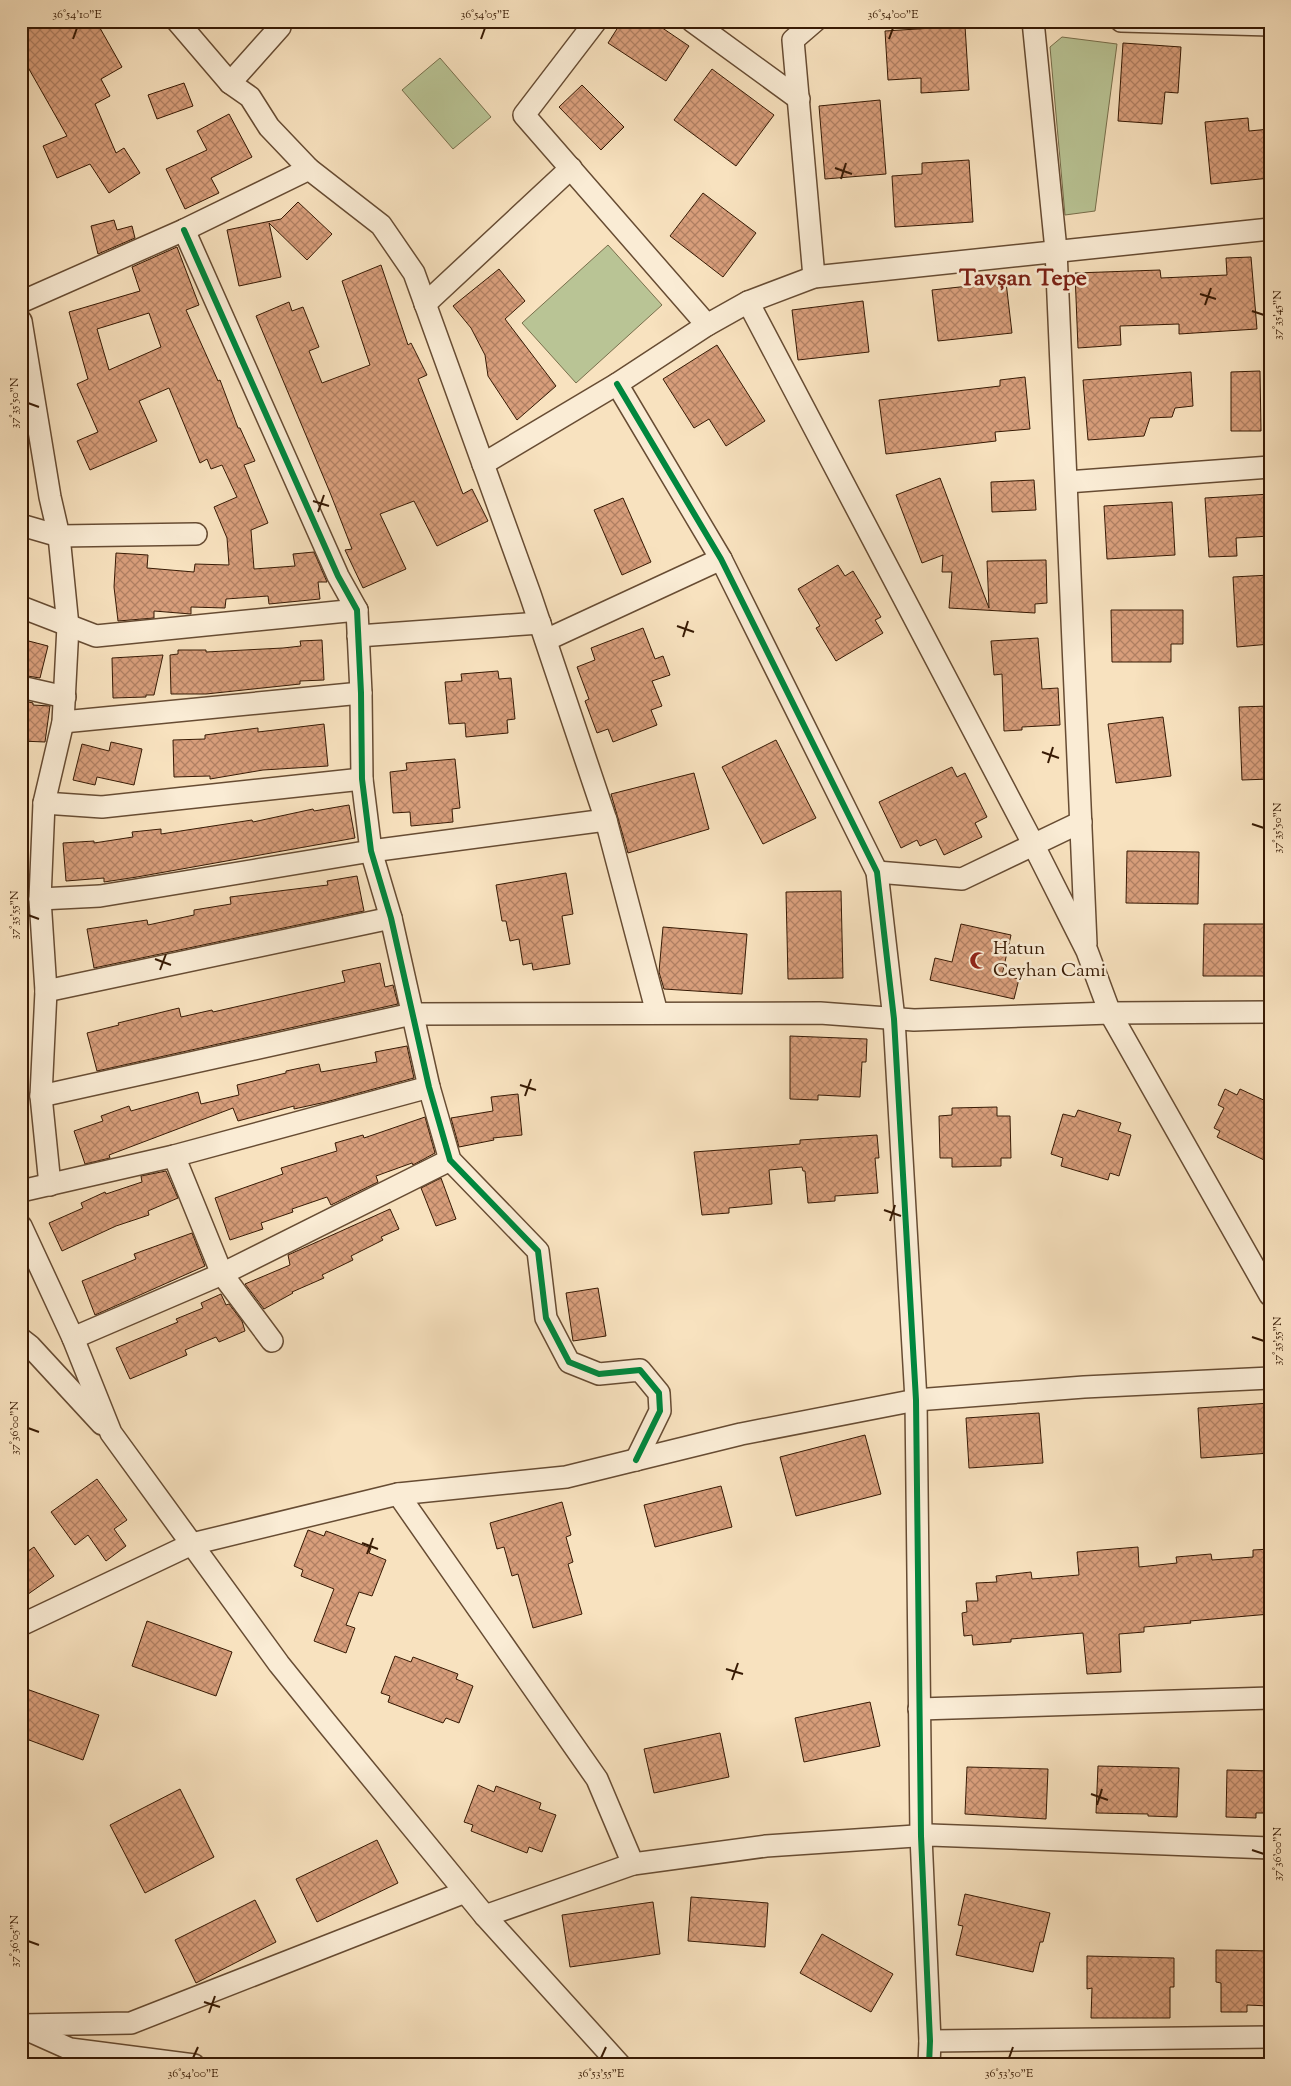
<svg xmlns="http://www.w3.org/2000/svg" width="1291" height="2086" font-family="'Sorts Mill Goudy',serif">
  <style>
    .green { fill: #b9c495; stroke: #786f4c }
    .building { fill: url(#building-cross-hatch); stroke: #371a04; fill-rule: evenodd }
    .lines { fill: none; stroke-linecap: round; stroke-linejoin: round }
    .minor-casing { stroke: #674c33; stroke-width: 24 }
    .minor { stroke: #faecd5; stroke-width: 21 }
    .cycleway-casing { stroke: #faecd5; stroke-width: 9 }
    .cycleway { stroke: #00873e; stroke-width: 6 }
    .ticks { fill: none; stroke: #371a04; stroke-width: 2 }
    .labels { text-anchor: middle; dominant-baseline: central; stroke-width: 5; stroke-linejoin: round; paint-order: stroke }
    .poi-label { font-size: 19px; fill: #371a04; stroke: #faecd5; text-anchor: start }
    .district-label { font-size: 24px; font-weight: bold; fill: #7a1f14; stroke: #faecd5 }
    .neatline { fill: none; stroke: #371a04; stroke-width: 2 }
    .ticks-label { font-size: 12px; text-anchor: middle; fill: #371a04 }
  </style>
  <defs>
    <pattern id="building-cross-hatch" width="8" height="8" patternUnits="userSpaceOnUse" patternTransform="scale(1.25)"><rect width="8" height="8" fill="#d89e7b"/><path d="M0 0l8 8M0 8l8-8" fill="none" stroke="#b08063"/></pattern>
  </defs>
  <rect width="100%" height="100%" fill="#f8e2bf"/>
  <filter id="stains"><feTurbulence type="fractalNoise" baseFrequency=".004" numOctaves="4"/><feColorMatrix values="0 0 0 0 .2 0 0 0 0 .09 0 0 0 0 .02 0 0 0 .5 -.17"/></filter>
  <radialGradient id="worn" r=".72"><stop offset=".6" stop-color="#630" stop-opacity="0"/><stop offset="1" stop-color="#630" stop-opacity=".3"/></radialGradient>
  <!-- green -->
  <g class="green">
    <path d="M1062,37L1117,44L1095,211L1065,215L1050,47Z"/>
    <path d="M440,58L491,117L453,149L402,90Z"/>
    <path d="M608,245L662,305L576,383L522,323Z"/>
  </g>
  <!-- building -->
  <g class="building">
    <path d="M21,21H96L122,67L101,79L110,96L95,104L116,153L124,148L140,173L109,193L90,164L57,178L43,146L67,136L21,55Z"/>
    <path d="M622,21H652L689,46L666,81L608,43Z"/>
    <path d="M965,26L969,90L921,93V78L888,80L885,31Z"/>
    <path d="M1123,43L1181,47L1178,93L1165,92L1162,124L1118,121Z"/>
    <path d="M712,69L774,115L736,166L674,120Z"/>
    <path d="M184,83L193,106L157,119L148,95Z"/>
    <path d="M582,85L624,127L601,150L559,107Z"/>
    <path d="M880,100L886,174L825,179L819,106Z"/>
    <path d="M229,114L252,157L211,178L219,193L185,209L166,169L207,150L197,131Z"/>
    <path d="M1248,118L1249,131L1270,129V178L1211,184L1205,122Z"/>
    <path d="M969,160L973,222L895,227L892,176L922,174V163Z"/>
    <path d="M703,193L756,233L723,277L670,236Z"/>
    <path d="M298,202L332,234L307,260L269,223L281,277L239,286L227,230L281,219Z"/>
    <path d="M114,220L117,230L132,226L135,238L98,254L91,226Z"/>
    <path d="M177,247L199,305L186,310L218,381L220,380L238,428H240L255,461L244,465L268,523L251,530L254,569L295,566L293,554L314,552L327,582H318L320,599L269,604L268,596L226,599L225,608L191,607V614L154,611V618L118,621L114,587L116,553L148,555L147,568L194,572L195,564L229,565L227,538L214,507L237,497L222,465L211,469L207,459L200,463L169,388L139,401L157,441L90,470L77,441L98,432L77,384L88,379L69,312L140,291L132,267ZM149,313L161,347L109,370L97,329Z"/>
    <path d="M1251,257L1257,329L1179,334V324L1120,326L1121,345L1078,348L1075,273L1160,270L1161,278L1227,275L1226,258Z"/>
    <path d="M381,265L408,345L411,343L427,375L418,379L463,494L472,489L488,521L437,546L414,501L380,514L406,569L363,588L345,550L352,549L331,495L256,316L289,302L292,311L303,307L319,347L309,351L322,383L370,365L342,281Z"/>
    <path d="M499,269L525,301L505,319L556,386L517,420L488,376L485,355L471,328L453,306Z"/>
    <path d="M1006,282L1012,333L938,341L932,290Z"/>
    <path d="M863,301L869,352L798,360L792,310Z"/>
    <path d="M717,345L765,421L726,446L709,419L694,428L663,379Z"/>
    <path d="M1260,371L1261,431H1231V372Z"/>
    <path d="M1191,372L1193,406L1175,408L1172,417L1150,418L1144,436L1088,440L1083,380Z"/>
    <path d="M1025,377L1030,429L995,432L996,441L886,454L879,400L1000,386V380Z"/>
    <path d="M940,478L989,608L987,561L1046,560L1047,603L1035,604V613L949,608L952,572H942L943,555L922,563L896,495Z"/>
    <path d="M1034,480L1036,510L992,512L991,482Z"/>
    <path d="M1270,494V536L1236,538L1237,556L1209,557L1205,498Z"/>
    <path d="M623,498L651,562L622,575L594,510Z"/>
    <path d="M1172,502L1175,555L1107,559L1104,506Z"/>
    <path d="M838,565L845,576L853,571L881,617L875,620L883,633L836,661L816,628L820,626L798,589Z"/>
    <path d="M1270,575V644L1237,647L1233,577Z"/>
    <path d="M1111,610H1183V644H1171V662H1112Z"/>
    <path d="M643,628L655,659L663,656L670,675L652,681L662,706L651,710L657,725L613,742L608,729L597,733L585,701L589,699L577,667L595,660L591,648Z"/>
    <path d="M1038,638L1042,689L1058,688L1060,725L1022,727V730L1004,731L1002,674L994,675L991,641Z"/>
    <path d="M21,639L48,646L40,678L21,675Z"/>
    <path d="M322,640L324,680L300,681V684L206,694H171L170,655L178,654V650H206V652L283,648L301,646L300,641Z"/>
    <path d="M163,655L154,695H146V697L113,698L112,658Z"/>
    <path d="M498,671L499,679L511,678L515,719L507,720L508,733L466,737L465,723L449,724L445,682L462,681L461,674Z"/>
    <path d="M21,700L33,703V705L50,706L45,742L21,741Z"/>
    <path d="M1270,706V779L1242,780L1239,707Z"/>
    <path d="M1163,717L1171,776L1116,783L1108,724Z"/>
    <path d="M324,724L328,766L263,770L210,779V776L174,777L173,740L205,739V735L258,728V732Z"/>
    <path d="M776,740L816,818L763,844L722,767Z"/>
    <path d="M111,742L142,749L134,785L97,777L95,785L73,780L82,744L109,751Z"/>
    <path d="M455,759L460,808L452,809L453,822L411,826L410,812L393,813L390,772L407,770L406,763Z"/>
    <path d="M952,767L957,777L965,773L987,817L975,823L982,837L944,855L936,839L920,846L917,840L901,848L879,802Z"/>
    <path d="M694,773L709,829L628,853L611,794Z"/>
    <path d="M349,805L355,838L137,877L104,882V878L66,881L63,843L94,841V843L133,837L132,832L161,829V834L252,820L253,822L313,809L314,811Z"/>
    <path d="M1127,851L1199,852L1198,904L1126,903Z"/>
    <path d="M566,873L573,914L562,916L570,964L533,970L532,963L523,965L519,939L510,941L506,921H502L496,885Z"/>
    <path d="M357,876L364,911L94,968L87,929L147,920L148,925L194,915V910L231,904L230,897L328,885L327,881Z"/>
    <path d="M841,891L843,978L788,979L786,892Z"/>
    <path d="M961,924L1011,935L1002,975L1019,979L1014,999L930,980L935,958L952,962Z"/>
    <path d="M1204,924H1270V976H1203Z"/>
    <path d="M663,927L747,934L742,994L664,989L659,972Z"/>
    <path d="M380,963L385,987L393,985L398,1004L97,1071L87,1033L119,1025L118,1023L179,1008L181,1017L212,1010L213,1012L345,982L342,971Z"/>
    <path d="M790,1036L867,1039L866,1062H862L860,1097L818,1095V1100L790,1099Z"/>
    <path d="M407,1046L414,1078L326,1102L294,1109V1106L238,1121L233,1108L109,1155L110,1158L85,1164L74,1131L103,1121L101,1116L129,1106L131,1111L198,1092L201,1104L239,1095L237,1085L286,1073V1071L319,1064L321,1072L377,1062L375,1052Z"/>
    <path d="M1225,1089L1237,1095L1240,1089L1270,1103V1149L1264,1160L1217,1137L1220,1131L1214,1128L1224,1108L1218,1105Z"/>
    <path d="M518,1094L522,1135L493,1138L494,1140L459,1147L451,1118L493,1111L491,1097Z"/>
    <path d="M997,1107V1116H1010L1011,1158H1001V1166L952,1167V1158H940L939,1116L952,1115V1108Z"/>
    <path d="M1078,1110L1121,1123L1118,1131L1131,1135L1119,1176L1110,1173L1108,1180L1061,1166L1063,1158L1051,1154L1063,1114L1075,1117Z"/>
    <path d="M425,1117L435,1153L413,1165L412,1163L376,1176L378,1182L331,1205L327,1197L292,1209L293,1212L261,1223L263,1229L230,1240L215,1198L283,1174L281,1168L337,1151L335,1143L363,1135L364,1138Z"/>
    <path d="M877,1135L879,1158H875L878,1193L835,1196V1201L808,1203L805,1171H803L802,1167L769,1170L772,1204L729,1208V1213L702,1215L694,1152L800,1144V1140Z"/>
    <path d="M166,1171L178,1198L148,1211L149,1215L116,1226L62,1251L49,1223L83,1208L81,1203L105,1192L106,1194L142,1182L141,1176Z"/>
    <path d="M441,1178L456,1219L436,1226L421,1188Z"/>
    <path d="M390,1209L399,1229L381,1237L383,1240L351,1256L353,1260L322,1275L324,1278L292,1292L293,1293L264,1309L245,1284L290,1265L288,1255Z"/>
    <path d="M192,1233L205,1266L95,1315L82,1281L136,1259L134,1254Z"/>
    <path d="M598,1288L606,1336L573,1341L566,1293Z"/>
    <path d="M221,1294L226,1305L229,1304L242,1321L245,1331L219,1342L216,1337L185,1350L187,1355L130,1379L116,1348L178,1322L176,1319L203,1308L201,1303Z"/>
    <path d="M1270,1403V1453L1201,1458L1198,1408Z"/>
    <path d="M1039,1413L1043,1463L969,1468L966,1418Z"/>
    <path d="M865,1435L881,1494L796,1516L780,1457Z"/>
    <path d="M97,1479L127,1520L114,1529L126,1546L106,1561L88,1535L75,1545L51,1512Z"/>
    <path d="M721,1486L732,1527L655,1547L644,1505Z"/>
    <path d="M562,1502L571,1535L566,1537L573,1562L568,1564L582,1614L533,1628L518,1574L512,1576L504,1547L497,1549L490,1523Z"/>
    <path d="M308,1530L324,1536L326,1531L371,1548L369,1553L386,1560L372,1596L359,1592L346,1625L355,1628L346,1653L314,1641L334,1589L301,1576L303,1570L294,1566Z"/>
    <path d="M34,1547L54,1576L21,1599V1556Z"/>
    <path d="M1138,1547L1139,1567L1177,1563L1176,1557L1211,1554L1212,1560L1253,1557V1550L1270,1549V1614L1190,1621L1191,1623L1144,1627V1632L1119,1634L1121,1672L1087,1674L1083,1633L1011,1639V1642L973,1645L972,1635L964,1636L962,1613L967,1612L966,1601H978L976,1583L997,1582L996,1576L1031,1572L1032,1579L1079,1575L1077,1552Z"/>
    <path d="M147,1621L232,1652L216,1696L132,1666Z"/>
    <path d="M395,1656L411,1662L413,1657L458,1674L456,1679L473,1686L459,1723L446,1718L443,1723L388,1702L390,1696L381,1693Z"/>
    <path d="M21,1687L99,1715L83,1760L21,1737Z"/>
    <path d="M870,1702L880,1746L804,1762L795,1718Z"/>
    <path d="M720,1733L729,1777L654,1793L644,1749Z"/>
    <path d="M1098,1766L1179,1768L1177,1817L1148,1816V1814L1096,1813Z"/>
    <path d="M967,1767L1048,1769L1046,1819L965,1814Z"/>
    <path d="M1227,1770L1270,1771V1813H1256V1818L1226,1817Z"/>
    <path d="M478,1785L494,1792L496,1786L541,1803L539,1809L556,1815L542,1852L529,1847L527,1853L471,1831L473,1825L464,1822Z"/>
    <path d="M180,1789L214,1857L145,1893L110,1825Z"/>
    <path d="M377,1840L398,1883L317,1922L296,1879Z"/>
    <path d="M965,1894L1050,1913L1043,1942H1040L1033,1972L956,1955L963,1926L958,1925Z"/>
    <path d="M691,1897L768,1903L765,1947L688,1941Z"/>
    <path d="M255,1900L276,1942L196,1983L175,1940Z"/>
    <path d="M653,1902L660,1954L570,1967L562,1915Z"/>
    <path d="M822,1934L893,1974L871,2012L800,1973Z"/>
    <path d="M1216,1950L1270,1951V2006L1247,2005V2012H1221V1983L1216,1982Z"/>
    <path d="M1087,1956L1174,1958V1987H1170V2018H1091L1092,1988L1087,1989Z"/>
  </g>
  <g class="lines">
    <defs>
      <g id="minor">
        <path d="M177,21L230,83L250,97L269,127L309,169L381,225L414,273L530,594L606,820L657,1013"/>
        <path d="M596,21L524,115L707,325"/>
        <path d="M692,21L799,99"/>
        <path d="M1033,21L1056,250L1086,944"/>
        <path d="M1121,21L1270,25"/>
        <path d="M230,83L280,27L281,21"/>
        <path d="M184,230L338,576L357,610L361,693L362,779L371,851L391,918L429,1087L450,1160L538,1251L546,1318L569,1362L599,1374L640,1370L659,1393L660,1411L636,1460"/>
        <path d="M814,277L793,40L815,21"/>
        <path d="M21,302L184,230L309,169"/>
        <path d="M748,302L1028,834L1087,951L1110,1013L1270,1295"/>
        <path d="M425,304L571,168"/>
        <path d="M21,321L50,497L59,536L68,626L63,722L44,803L40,899L46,991L41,1096L50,1185"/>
        <path d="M617,384L721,559L877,872L894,1019L916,1400L921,1836L930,2041L929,2065"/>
        <path d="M483,464L617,384L707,325L748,302L814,277L1270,229"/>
        <path d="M1067,482L1270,467"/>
        <path d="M21,525L59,536L196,534"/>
        <path d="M21,607L96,636L357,610"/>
        <path d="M358,636L540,623"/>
        <path d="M546,640L721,559"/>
        <path d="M21,687L65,697"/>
        <path d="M63,722L361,693"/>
        <path d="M44,803L102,807L362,779"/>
        <path d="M877,872L962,879L1081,822"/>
        <path d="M40,899L100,896L371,851L606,820"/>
        <path d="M46,991L391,918"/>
        <path d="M41,1096L412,1014L820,1013L914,1020L1110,1013L1270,1012"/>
        <path d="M174,1156L222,1274L272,1341"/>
        <path d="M21,1191L174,1156L429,1087"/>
        <path d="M21,1226L73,1338L111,1433L279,1664L325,1721L485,1916L620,2065"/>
        <path d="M73,1338L222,1274L450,1160"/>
        <path d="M21,1339L30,1346L102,1424"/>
        <path d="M398,1494L597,1779L633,1864"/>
        <path d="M21,1625L192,1544L398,1494L566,1477L741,1434L916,1400L1084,1387L1270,1378"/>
        <path d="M919,1709L1270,1698"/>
        <path d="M485,1916L633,1864L766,1846L930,1835L1270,1848"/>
        <path d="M21,2025L131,2023L465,1892"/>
        <path d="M23,2028L70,2049L194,2065"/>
        <path d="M930,2041L1270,2037"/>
      </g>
    </defs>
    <!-- minor casing -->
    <use href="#minor" class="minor-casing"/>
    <!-- minor -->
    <use href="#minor" class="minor"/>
    <defs>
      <g id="cycleway">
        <path d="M184,230L338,576L357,610L361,693L362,779L371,851L391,918L429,1087L450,1160L538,1251L546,1318L569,1362L599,1374L640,1370L659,1393L660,1411L636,1460"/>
        <path d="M617,384L721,559L877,872L894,1019L916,1400L921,1836L930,2041L929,2065"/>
      </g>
    </defs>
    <!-- cycleway casing -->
    <use href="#cycleway" class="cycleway-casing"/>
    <!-- cycleway -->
    <use href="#cycleway" class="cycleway"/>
  </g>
  <!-- ticks -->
  <path class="ticks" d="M73,39L77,28M481,39L485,28M889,39L893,28M835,168L852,174M841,179L846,163M1200,294L1216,299M1205,305L1211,288M1252,311L1264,315M28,403L39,407M313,501L329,506M318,512L324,495M677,626L694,632M683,637L688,621M1042,752L1059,758M1048,763L1053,747M1252,824L1264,828M28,915L39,919M155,959L171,965M160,970L166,954M520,1085L536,1090M525,1096L531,1079M884,1210L901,1216M890,1221L895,1205M1252,1337L1264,1341M28,1428L39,1432M362,1543L378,1549M367,1554L373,1538M726,1669L743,1674M732,1680L738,1663M1091,1794L1108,1800M1097,1805L1102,1789M1252,1850L1264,1854M28,1941L39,1945M204,2002L220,2007M209,2013L215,1996M193,2058L198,2047M601,2058L606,2047M1009,2058L1013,2047"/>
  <!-- icons -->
  <defs>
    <symbol id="mosque-bare" viewBox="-9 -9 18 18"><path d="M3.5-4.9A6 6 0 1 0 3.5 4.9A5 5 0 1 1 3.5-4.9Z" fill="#8f2418" stroke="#faecd5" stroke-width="2.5" paint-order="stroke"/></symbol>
  </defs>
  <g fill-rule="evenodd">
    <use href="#mosque-bare" x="966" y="948" width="25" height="25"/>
  </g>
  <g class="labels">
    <!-- poi labels -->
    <g class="poi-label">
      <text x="993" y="949">Hatun<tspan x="993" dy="22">Ceyhan Cami</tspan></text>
    </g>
    <!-- district labels -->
    <g class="district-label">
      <text x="1023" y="279">Tavşan Tepe</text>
    </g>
  </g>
  <!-- margin -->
  <rect width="1291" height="2086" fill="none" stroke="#f8e2bf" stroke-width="55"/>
  <rect x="28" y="28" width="1236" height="2030" class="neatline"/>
  <g class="ticks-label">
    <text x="77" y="18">36°54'10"E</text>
    <text x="485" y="18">36°54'05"E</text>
    <text x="893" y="18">36°54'00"E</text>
    <text transform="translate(1277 315) rotate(-90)" y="4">37°35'45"N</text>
    <text transform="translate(14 403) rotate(-90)" y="4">37°35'50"N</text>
    <text transform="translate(1277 828) rotate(-90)" y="4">37°35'50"N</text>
    <text transform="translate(14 915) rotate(-90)" y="4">37°35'55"N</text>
    <text transform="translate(1277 1341) rotate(-90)" y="4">37°35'55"N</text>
    <text transform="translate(14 1428) rotate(-90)" y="4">37°36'00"N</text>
    <text transform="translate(1277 1854) rotate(-90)" y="4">37°36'00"N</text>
    <text transform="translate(14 1941) rotate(-90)" y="4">37°36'05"N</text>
    <text x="193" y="2077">36°54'00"E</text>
    <text x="601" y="2077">36°53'55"E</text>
    <text x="1009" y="2077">36°53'50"E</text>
  </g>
  <rect width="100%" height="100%" filter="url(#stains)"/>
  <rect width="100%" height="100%" fill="url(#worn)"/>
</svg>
